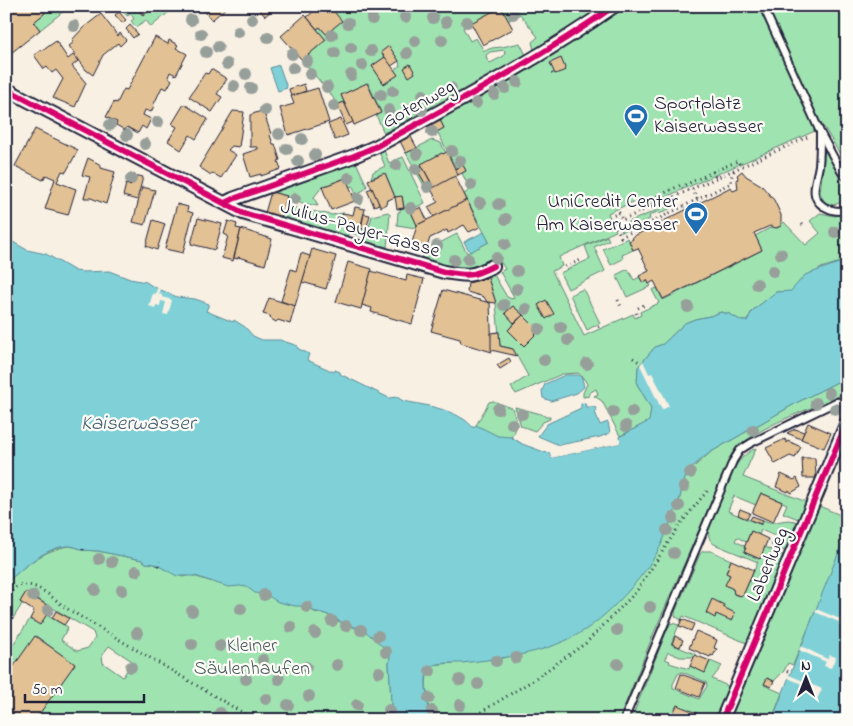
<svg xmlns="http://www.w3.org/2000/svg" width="853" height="726" font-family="'Indie Flower',sans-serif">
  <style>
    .green { fill: #9fe4b0; stroke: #608376; fill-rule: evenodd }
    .water { fill: #80d1d7; stroke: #5a8b99 }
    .pier { fill: #f8f0e3 }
    .building { fill: #e2c194; stroke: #22223b }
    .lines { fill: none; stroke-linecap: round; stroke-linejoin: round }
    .lane-casing { stroke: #22223b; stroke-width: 10 }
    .street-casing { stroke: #22223b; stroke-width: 16 }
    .path { stroke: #22223b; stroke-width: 3; stroke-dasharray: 1 4; stroke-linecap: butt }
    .lane { stroke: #fdfcf7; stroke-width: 6 }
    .street { stroke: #fdfcf7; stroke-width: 12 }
    .cycleway-casing { stroke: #fdfcf7; stroke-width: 9 }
    .cycleway { stroke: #d6006c; stroke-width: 6 }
    .tree { fill: #979f9a }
    .labels { text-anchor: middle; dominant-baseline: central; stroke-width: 4.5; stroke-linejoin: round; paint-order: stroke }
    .poi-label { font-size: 20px; fill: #22223b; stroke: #fdfcf7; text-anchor: start }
    .street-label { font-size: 20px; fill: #22223b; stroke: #fdfcf7 }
    .park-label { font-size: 20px; fill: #485c5e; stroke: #fdfcf7 }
    .water-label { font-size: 21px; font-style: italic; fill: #435f72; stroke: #fdfcf7 }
  </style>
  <rect width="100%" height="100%" fill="#f8f0e3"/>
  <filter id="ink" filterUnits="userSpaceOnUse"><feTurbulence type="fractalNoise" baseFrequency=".02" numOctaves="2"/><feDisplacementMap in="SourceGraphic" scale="10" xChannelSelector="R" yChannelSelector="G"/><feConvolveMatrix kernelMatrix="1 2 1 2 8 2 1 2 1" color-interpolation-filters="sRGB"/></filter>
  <g filter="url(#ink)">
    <!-- green -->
    <g class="green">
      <path d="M40,6H70L40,30L34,22L45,13Z"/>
      <path d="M119,6H136L143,15L152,8L155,11L161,6H176L151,27L146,20L136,27L131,21L134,19L131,14L127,16Z"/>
      <path d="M329,6H564L567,9L575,6H587V9L591,14L534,50L532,42L538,37L520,14L508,21L501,7L463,28L470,41L476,38L484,51L492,48L502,47L520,43L526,55L384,133L376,115L381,112L368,83L341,95L344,102L337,105L332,96L302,60L326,40L317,29L320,27L326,34L341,21ZM389,47L399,61L400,66L394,70L397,75L384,84L372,66L385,57ZM504,50L505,51L504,56L490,63L487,60L486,55L490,52Z"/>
      <path d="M628,6H847V166L824,127L645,206L642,198L608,213L616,231L559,257L562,266L552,271L584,336L633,314L635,318L641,315L640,312L659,303L652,290L657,288L663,300L762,250L755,236L772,227L778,228L784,222L806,245L820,233L810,221L820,213L835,216L847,213V260L821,268L791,292H776L752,311L747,321H742L729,314L721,312L710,316L695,319L685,323L663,344L655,347L638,367L637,384L651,408L650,421L620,436L602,401L594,396L598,394L596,389L589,393V396L583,397V393L587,384L584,379L578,373L562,374L516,394L511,387L528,376L513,349L500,346L496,303L488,278L494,275L507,297L512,299L514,297L500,272L505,269L497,256C490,259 484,264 476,267C459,273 438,263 422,258L425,246L430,248L457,234L467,253L489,242L464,194L470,190L462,173L466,170L462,165L456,168L437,131L444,128L440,120L554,55ZM513,306L539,331L524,345L508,330L514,323L505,313Z"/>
      <path d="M432,140L441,143L446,153L422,164V166L417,169L426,185L431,183L434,188L427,191L406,153Z"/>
      <path d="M825,149L846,191L842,202L833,205L825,203L820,193Z"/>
      <path d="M384,150L389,163L403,157L425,203L410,210L417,225L416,228L397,225L398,212H400V209L404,208L402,197H395L385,173L371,178L373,172L385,166L379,152Z"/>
      <path d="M356,162L367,186L364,190L360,192L363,201L361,205L359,204L353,186L349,187L345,178L322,187L314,197L318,206L286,200L287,196L271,192Z"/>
      <path d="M672,204L673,207L659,214L657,212L649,216L650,219L622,232L619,226Z"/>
      <path d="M285,206L332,215L343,213L340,224L366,230L368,231L372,216L388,212L390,214L387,247L363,241L364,237L349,232L348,236L281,218Z"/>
      <path d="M607,236L609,240L594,247L605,271L568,289L560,273L590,259L585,246Z"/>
      <path d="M628,238L633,250L622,255L623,259L611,265L603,249Z"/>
      <path d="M628,269L634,280L640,277L643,283L647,280L651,286L627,297L616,275Z"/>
      <path d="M583,289L600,323L587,330L570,295Z"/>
      <path d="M847,377V390L843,394C810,410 758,425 733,452L653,635L619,720H431C429,706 421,674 432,665L502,658L636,581L661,544L679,501L684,480L689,471L711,452L798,402Z"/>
      <path d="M493,401L512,408C516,420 520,426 511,437L522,444L474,429L489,402Z"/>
      <path d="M515,407L541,414L546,417H550V419L543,422L535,431L521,426Z"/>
      <path d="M756,448L743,477L809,503L801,520L783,513L787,504L761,493L756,505L734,496L728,511L761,525L763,520C778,527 783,515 800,523L788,553L771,545L775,536L761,530L759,535L751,531L746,542L737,537L735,541L745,546L744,552L759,559L765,547L787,557L749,644L683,616L681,620L675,616V612L700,554L703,551H711L731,560L726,573L730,575L726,585L733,589L734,594L738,596L744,593L758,562L714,544C708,539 708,535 709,526C720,501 730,459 756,448Z"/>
      <path d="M817,505L847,518V531L838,554L847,558L815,612L793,665L788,663L784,671L774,681L767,678L764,685L782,693L774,714L780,720H727Z"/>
      <path d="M69,546L79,548L81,550L98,551L142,560L146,563H152L183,577L190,575L213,582L219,577L307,606L314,612L326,614L338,621L355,628L361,627L367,631L382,646L392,651L389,663L392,720H35L74,664L36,636L6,677V655L30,619L40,624L46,615L68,627L61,640L77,651L88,648L95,638L93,632L26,592L20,602L22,604L6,630V584C23,566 44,550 69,546ZM109,646L132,661L123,677L103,663L102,655Z"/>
      <path d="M671,623L679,625L671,644L695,654L694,657H680L668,652L665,659L670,661L669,663L689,669L690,666L705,672L710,661L722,666L712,679L732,688L717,720H631L667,630ZM682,672L706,682L707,686L699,699L673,688V684L678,674Z"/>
    </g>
    <!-- water -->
    <g class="water">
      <path d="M279,65L287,88L278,91L270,68Z"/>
      <path d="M484,232L489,242L470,252L464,242Z"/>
      <path d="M6,238L27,250L46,254L75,271L84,272L109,271L130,279L146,282L152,286L177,297L195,299L209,304L206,311L233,322L234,320L245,327L253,336L262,340H280L298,346L297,348L309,354L307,360L334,372L335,370L340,372V374L389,398L397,397L403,401C424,405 447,408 465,420C469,423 471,426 474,428L476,425L498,436L511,437L522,444L544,452L550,453L551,458L620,443L619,437L649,421L651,408L637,384L638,367L655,347L663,344L685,323L695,319L710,316L721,312L729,314L742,321H747L752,311L776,292L791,291L805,275L847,260V377L798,402L711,452C703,458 694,464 688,472C683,481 682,491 679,501C674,515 667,529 662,543C649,572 611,613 585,630C548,654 504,658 462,663C455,663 433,662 429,668C422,677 429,708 431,720H392L389,663L391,651L382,646L361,627C349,629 339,620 328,615C320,611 313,614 307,606H295L278,602L267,595L255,593L247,587L240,586L228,587L195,576H177L155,564L146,563L142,560L98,551L81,550C60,534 20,569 6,584Z"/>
      <path d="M565,375H578L582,378L584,387L577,393L551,401L543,398L542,391L545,384Z"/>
      <path d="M585,403L586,407H595L597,411L595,412L600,425L608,422L610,433L600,437L559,445L538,436L547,424L581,408V404Z"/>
      <path d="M847,531V720H772Z"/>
    </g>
    <!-- pier -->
    <g class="pier">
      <path d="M157,288L161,289L159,294L162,295V297L172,300L168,315L163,314L166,302L161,301L160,306L156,305L155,308L149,306L153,293L156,294Z"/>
      <path d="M643,361L649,374L652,373L669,406L662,410L640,365Z"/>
      <path d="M620,438V443L551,458L550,453L552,452L553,455L618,441L617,439Z"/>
      <path d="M816,609L840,619L841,616L847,618V629L839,625V622L815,612Z"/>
      <path d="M801,646L827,659L830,655L836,657L831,668L824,666L826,662L799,650Z"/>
      <path d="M789,675L822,689L817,699L810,696L813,689L788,678Z"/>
    </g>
    <!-- building -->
    <g class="building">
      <path d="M6,6H40L45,13L34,22L40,30L6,57V42L9,40L6,37Z"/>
      <path d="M136,6H161L155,11L152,8L143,16Z"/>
      <path d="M200,6H228L212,20Z"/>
      <path d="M256,6H277L265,16Z"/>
      <path d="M320,6H329L342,21L326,34L320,27L317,29L307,17Z"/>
      <path d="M501,7L513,29L483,45L471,23Z"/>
      <path d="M119,12L126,20L122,23L115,15Z"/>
      <path d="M101,14L118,36L120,33L126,40L120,46L118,43L103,55L93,75L86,70L69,46L74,42L72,40L83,28Z"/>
      <path d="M305,15L326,40L302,60L281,36Z"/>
      <path d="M130,25L138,34L133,38L126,29Z"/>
      <path d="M155,37L168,44L169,40L178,45L176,48L187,54L176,75L170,72L168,77L172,80L167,89L162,87L153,106H154L151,112L145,110L143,115L151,119L146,129L142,126L138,133L127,127L125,130L116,125L117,122L106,117L114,102L117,103L124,89L127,90Z"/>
      <path d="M56,41L68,59L73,55L78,61L72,66L86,83L75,107L53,98L63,79L56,70L52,73L47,67L44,69L34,55L41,50L42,51Z"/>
      <path d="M389,46L399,61L391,66L381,52Z"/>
      <path d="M385,57L398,75L384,84L372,66Z"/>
      <path d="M561,58L566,70L555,74L550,63Z"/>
      <path d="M410,64L415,73L409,77L404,68Z"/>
      <path d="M211,69L227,79L217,94L222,97L212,112L189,97L205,73L208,74Z"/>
      <path d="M367,83L381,113L354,125L341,95Z"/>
      <path d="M304,84L306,91L291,96L289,89Z"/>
      <path d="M318,88L329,122L288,135L280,108L294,104L291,96Z"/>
      <path d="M344,102L353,122L346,125L337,105Z"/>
      <path d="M184,104L208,119L196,139L190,135L181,150L168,141L177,127L172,124Z"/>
      <path d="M233,111L244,112L239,147L232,146L228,150L236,155L221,178L212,173L211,175L199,167Z"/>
      <path d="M261,111L262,114L264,113L271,134L270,135L273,144H275L280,160L278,161L281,169L261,176V174L250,177L243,154L258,149V147H250V115Z"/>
      <path d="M341,119L348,135L335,140L328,124Z"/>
      <path d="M440,120L444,128L435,133L430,125Z"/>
      <path d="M35,129L78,150L66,172L62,171L57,182L76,189L68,215L45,209L55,179L46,175L43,180L15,166Z"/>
      <path d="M410,135L417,148L406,153L400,141Z"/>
      <path d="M447,152L458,175L434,188L421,164L442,153L443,154Z"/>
      <path d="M88,158L101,165V168L115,172L106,204L91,198H84L90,177L82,175Z"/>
      <path d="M463,165L466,171L458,175L455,169Z"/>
      <path d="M422,166L431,183L426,185L417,169Z"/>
      <path d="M742,171L746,176L761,185L774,200L781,215V226L776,228L770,226L754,233L762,250L663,299L654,281L649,284L647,280L643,283L639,276L649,271L638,248L633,250L629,241L633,239L632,237L731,187L733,191L738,189L737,181L738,177L737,175Z"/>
      <path d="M385,173L395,197L386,201L387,204L381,207L379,204L368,180Z"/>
      <path d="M134,175L143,177L137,200L123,196L126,184L131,186Z"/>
      <path d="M455,176L467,200L434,217L428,207L438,202L431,189Z"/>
      <path d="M346,178L355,201L331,210L322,187Z"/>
      <path d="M142,187L155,190L145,225L133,222Z"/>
      <path d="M372,188L379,204L374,206L367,190Z"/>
      <path d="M271,192L287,196L281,218L265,213Z"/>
      <path d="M402,196L404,208L397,209L395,197Z"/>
      <path d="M467,200L480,227L469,232L464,225L448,233L447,230L430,238L427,247L412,243L417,225Z"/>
      <path d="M177,204L188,207L187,211L193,213L183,253L165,249Z"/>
      <path d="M355,207L365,209L360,229L340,224L343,213L353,215Z"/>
      <path d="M421,207L427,220L417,225L411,212Z"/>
      <path d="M364,214L370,215L366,230L361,228Z"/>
      <path d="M198,218L222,224L215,250L191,244Z"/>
      <path d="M153,220L165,224L157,250L146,246Z"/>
      <path d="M228,221L237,224L236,228L241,229L233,261L222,258L228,236L224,234Z"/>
      <path d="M241,229L272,239L265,265L238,257V259L234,258Z"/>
      <path d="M312,249L336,256L326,289L302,282Z"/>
      <path d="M301,253L310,256L295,306L281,301L291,269L296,271Z"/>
      <path d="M348,262L372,269L361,309L336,302Z"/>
      <path d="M371,271L406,281L407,275L424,279L412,324L371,312L372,308L362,305Z"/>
      <path d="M488,278L496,303L487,302L484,297L467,292L468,283Z"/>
      <path d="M443,290L490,303L492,352L461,343L460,339L431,331Z"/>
      <path d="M269,298L295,306L290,324L278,320L276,322L271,319L270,316L263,314Z"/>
      <path d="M546,300L554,314L546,319L538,305Z"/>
      <path d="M513,306L523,315L514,323L505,313Z"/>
      <path d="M523,315L539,331L524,346L508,330Z"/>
      <path d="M499,332L500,346L513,349L517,356L491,350V333Z"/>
      <path d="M509,358L511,362L500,369L497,365Z"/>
      <path d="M808,423L831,433L824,448L801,439Z"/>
      <path d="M795,429L804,432L801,439L787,433Z"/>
      <path d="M785,439L787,443L788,441L801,447L795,458L790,456L775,464L766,448Z"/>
      <path d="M802,458H815L816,478H803Z"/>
      <path d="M781,474L794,480L797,478L801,487L791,493L789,490L788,492L776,487Z"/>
      <path d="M761,493L782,502L773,522L752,513Z"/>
      <path d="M740,509L750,513L747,519L738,515Z"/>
      <path d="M752,516L763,520L761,524L750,520Z"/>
      <path d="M751,531L768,539L760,559L744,552L746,548H744Z"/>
      <path d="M731,560L754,570L744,593L741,596L734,594L733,589L725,585L730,575L726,573Z"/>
      <path d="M26,592L51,608L40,625L30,619L34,611L20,602Z"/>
      <path d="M712,599L724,605L723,607L735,613L732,621L716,614L715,618L706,613Z"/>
      <path d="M56,611L69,618L64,625L52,618Z"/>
      <path d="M682,619L694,624L691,631L679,626Z"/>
      <path d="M696,631L717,640L714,648L717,649L713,656L711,655L710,657L689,648Z"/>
      <path d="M35,636L75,664L35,720H6V677Z"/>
      <path d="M675,636L683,640L680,647L672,644Z"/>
      <path d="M695,655L710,661L705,673L690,666Z"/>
      <path d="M681,674L705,683L699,697L676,688Z"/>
      <path d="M767,678L774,681L771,687L764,684Z"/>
      <path d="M677,705L697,713L696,720H670Z"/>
    </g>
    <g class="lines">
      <defs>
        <g id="lane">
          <path d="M763,6L820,132L841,171L847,178"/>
          <path d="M820,133C820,144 820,155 819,165C817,180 808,196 823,206C830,210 833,211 842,211L847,206"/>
          <path d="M624,720L733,461L740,450L751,443L836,402L847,401"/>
        </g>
        <g id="street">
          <path d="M6,89L243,213L444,272C468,276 471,277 493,266"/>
          <path d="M225,203L233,199L354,156L377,146C457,102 539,59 614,6"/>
          <path d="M722,720L847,422"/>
        </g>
      </defs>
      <!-- lane casing -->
      <use href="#lane" class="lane-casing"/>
      <!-- street casing -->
      <use href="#street" class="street-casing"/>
      <!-- path -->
      <g class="path">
        <path d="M552,73L554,76"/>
        <path d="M717,170L738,161L741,167"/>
        <path d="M734,171L731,178V183L621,237L612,216L619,213L622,220L810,136"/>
        <path d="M685,185L713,172L716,178"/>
        <path d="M692,189L698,200"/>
        <path d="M673,197L679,210"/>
        <path d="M652,199L681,185L684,192"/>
        <path d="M802,224L805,227"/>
        <path d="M565,267L583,259"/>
        <path d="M618,300L622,309"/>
        <path d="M638,308L647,304"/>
        <path d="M636,313L638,317"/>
        <path d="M598,327L602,325"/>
        <path d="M633,358L641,363"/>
        <path d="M83,550V546"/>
        <path d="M158,566L159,561"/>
        <path d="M6,599C9,596 12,589 16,587C33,578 54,599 66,608L255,720"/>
        <path d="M787,671L790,673"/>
        <path d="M468,720L530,682L586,643L636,592L681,523L708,490"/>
      </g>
      <!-- lane -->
      <use href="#lane" class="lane"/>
      <!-- street -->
      <use href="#street" class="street"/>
      <defs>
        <g id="cycleway">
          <path d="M6,89L243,213L444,272C468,276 471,277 493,266"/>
          <path d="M225,203L233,199L354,156L377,146C457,102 539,59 614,6"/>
          <path d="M722,720L847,422"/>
        </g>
      </defs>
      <!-- cycleway casing -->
      <use href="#cycleway" class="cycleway-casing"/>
      <!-- cycleway -->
      <use href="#cycleway" class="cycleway"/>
    </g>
    <!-- trees -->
    <g class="tree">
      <circle cx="513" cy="14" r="6"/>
      <circle cx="405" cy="17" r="6"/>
      <circle cx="433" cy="18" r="6"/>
      <circle cx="252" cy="19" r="6"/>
      <circle cx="372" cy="19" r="6"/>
      <circle cx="191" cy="20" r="6"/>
      <circle cx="446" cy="22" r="6"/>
      <circle cx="467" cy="22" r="6"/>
      <circle cx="348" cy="23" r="6"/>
      <circle cx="74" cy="26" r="6"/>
      <circle cx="238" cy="32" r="6"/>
      <circle cx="201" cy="34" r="6"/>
      <circle cx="332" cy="35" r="6"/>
      <circle cx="268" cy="37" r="6"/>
      <circle cx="442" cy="40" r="6"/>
      <circle cx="415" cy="41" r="6"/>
      <circle cx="218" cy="47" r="6"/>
      <circle cx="351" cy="48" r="6"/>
      <circle cx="371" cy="51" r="6"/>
      <circle cx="206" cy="52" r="6"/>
      <circle cx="335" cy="53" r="6"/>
      <circle cx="407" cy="53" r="6"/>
      <circle cx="292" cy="54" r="6"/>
      <circle cx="307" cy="61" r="6"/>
      <circle cx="227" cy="64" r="6"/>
      <circle cx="362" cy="65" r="6"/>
      <circle cx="293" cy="68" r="6"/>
      <circle cx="246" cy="74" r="6"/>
      <circle cx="310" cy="74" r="6"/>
      <circle cx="351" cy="75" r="6"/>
      <circle cx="517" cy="82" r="6"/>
      <circle cx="234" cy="86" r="6"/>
      <circle cx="327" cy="87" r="6"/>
      <circle cx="251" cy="88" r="6"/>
      <circle cx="451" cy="88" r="6"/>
      <circle cx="505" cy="88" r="6"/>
      <circle cx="393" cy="91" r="6"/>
      <circle cx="494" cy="94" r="6"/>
      <circle cx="381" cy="95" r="6"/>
      <circle cx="423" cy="95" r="6"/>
      <circle cx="476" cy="103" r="6"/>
      <circle cx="334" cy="106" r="6"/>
      <circle cx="265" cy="110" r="6"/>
      <circle cx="389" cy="110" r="6"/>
      <circle cx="422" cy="110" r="6"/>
      <circle cx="158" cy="122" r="6"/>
      <circle cx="110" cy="125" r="6"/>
      <circle cx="432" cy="132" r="6"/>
      <circle cx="279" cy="134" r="6"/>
      <circle cx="127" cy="135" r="6"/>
      <circle cx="302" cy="139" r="6"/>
      <circle cx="145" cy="144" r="6"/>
      <circle cx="287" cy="149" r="6"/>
      <circle cx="452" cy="151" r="6"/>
      <circle cx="417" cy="154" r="6"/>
      <circle cx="315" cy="155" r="6"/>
      <circle cx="298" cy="161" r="6"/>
      <circle cx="460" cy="161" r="6"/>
      <circle cx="396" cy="165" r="6"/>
      <circle cx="416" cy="169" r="6"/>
      <circle cx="349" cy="178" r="6"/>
      <circle cx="131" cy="179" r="6"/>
      <circle cx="471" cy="185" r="6"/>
      <circle cx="428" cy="187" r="6"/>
      <circle cx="358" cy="198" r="6"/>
      <circle cx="295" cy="199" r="6"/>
      <circle cx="480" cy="203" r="6"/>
      <circle cx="499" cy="204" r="6"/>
      <circle cx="411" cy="208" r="6"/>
      <circle cx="506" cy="219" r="6"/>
      <circle cx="835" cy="232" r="6"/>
      <circle cx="505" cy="244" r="6"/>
      <circle cx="437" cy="246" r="6"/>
      <circle cx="781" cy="254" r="6"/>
      <circle cx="496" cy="258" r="6"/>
      <circle cx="468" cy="259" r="6"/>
      <circle cx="454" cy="260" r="6"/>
      <circle cx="517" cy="271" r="6"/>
      <circle cx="773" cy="271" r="6"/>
      <circle cx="757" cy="284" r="6"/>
      <circle cx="517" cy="289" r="6"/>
      <circle cx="504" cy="305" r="6"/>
      <circle cx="688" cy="307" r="6"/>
      <circle cx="526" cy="309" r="6"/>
      <circle cx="561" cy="327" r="6"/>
      <circle cx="539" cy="329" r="6"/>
      <circle cx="568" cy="340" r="6"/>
      <circle cx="544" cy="360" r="6"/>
      <circle cx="587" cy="364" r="6"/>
      <circle cx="829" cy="393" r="6"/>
      <circle cx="816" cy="403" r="6"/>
      <circle cx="498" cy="409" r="6"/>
      <circle cx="835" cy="409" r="6"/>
      <circle cx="613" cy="412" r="6"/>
      <circle cx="632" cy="412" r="6"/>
      <circle cx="522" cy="414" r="6"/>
      <circle cx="512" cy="424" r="6"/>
      <circle cx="626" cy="426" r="6"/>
      <circle cx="753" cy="430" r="6"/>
      <circle cx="690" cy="473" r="6"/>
      <circle cx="684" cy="487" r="6"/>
      <circle cx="679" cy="506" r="6"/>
      <circle cx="673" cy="518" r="6"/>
      <circle cx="667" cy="530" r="6"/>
      <circle cx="674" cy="553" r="6"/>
      <circle cx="99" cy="559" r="6"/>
      <circle cx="112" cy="562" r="6"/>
      <circle cx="136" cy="571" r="6"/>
      <circle cx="95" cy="590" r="6"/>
      <circle cx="122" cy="590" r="6"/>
      <circle cx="264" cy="595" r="6"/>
      <circle cx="33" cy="596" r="6"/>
      <circle cx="307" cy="607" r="6"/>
      <circle cx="650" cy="607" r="6"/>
      <circle cx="241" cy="609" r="6"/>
      <circle cx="48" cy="610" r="6"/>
      <circle cx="192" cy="611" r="6"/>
      <circle cx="332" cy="621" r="6"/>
      <circle cx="346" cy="626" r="6"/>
      <circle cx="291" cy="627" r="6"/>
      <circle cx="361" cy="630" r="6"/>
      <circle cx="617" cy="630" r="6"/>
      <circle cx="137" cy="633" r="6"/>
      <circle cx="315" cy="633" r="6"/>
      <circle cx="378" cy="636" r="6"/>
      <circle cx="192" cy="644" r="6"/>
      <circle cx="220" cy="646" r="6"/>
      <circle cx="386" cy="652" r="6"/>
      <circle cx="516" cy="658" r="6"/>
      <circle cx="263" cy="660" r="6"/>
      <circle cx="496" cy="661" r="6"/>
      <circle cx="618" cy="664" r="6"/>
      <circle cx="337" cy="665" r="6"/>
      <circle cx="131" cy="667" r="6"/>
      <circle cx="306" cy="667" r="6"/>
      <circle cx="430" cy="671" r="6"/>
      <circle cx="379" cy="672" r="6"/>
      <circle cx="246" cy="679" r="6"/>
      <circle cx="279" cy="679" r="6"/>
      <circle cx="460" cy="680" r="6"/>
      <circle cx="478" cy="684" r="6"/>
      <circle cx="309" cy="696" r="6"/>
      <circle cx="429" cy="698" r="6"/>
      <circle cx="266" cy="699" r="6"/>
      <circle cx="288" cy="705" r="6"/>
      <circle cx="357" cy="705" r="6"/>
      <circle cx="460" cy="705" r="6"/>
      <circle cx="389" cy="710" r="6"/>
      <circle cx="432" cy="711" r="6"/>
      <circle cx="220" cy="713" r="6"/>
    </g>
  </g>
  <!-- icons -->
  <defs>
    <symbol id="stadium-pin" viewBox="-11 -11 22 30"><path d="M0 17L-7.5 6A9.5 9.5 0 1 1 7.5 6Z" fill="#1f6fb2" stroke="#fdfcf7"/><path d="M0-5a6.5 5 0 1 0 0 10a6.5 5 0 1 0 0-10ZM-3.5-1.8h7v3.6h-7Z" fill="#fff"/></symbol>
  </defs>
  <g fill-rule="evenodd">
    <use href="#stadium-pin" x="622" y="102" width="28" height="38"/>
    <use href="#stadium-pin" x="682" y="200" width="28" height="38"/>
  </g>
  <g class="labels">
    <!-- poi labels -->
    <g class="poi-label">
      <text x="654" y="104">Sportplatz<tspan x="654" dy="23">Kaiserwasser</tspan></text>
      <text x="678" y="202" text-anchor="end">UniCredit Center<tspan x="678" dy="23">Am Kaiserwasser</tspan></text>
    </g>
    <!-- street labels -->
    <g class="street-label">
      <text transform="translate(419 105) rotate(-29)">Gotenweg</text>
      <text transform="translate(360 230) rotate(16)">Julius-Payer-Gasse</text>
      <text transform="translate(769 565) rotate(-67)">Laberlweg</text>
    </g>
    <!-- park labels -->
    <g class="park-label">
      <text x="252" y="646">Kleiner<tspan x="252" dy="23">Säulenhaufen</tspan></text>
    </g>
    <!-- water labels -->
    <g class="water-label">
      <text x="138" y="424">Kaiserwasser</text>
    </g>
  </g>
  <!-- margin -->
  <rect width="853" height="726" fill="none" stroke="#fdfcf7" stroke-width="25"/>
  <rect x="12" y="12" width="828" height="701" fill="none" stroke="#22223b" stroke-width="2" filter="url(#ink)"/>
  <!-- north arrow -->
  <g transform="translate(806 678)" stroke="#fdfcf7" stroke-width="4" paint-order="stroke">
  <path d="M0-4L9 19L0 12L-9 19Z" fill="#22223b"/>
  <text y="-8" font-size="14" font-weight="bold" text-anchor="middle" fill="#22223b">N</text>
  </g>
  <!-- scale -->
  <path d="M25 694v8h119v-8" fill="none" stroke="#22223b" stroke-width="2.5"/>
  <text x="32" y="694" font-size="15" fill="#22223b" stroke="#fdfcf7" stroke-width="4" paint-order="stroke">50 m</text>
</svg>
